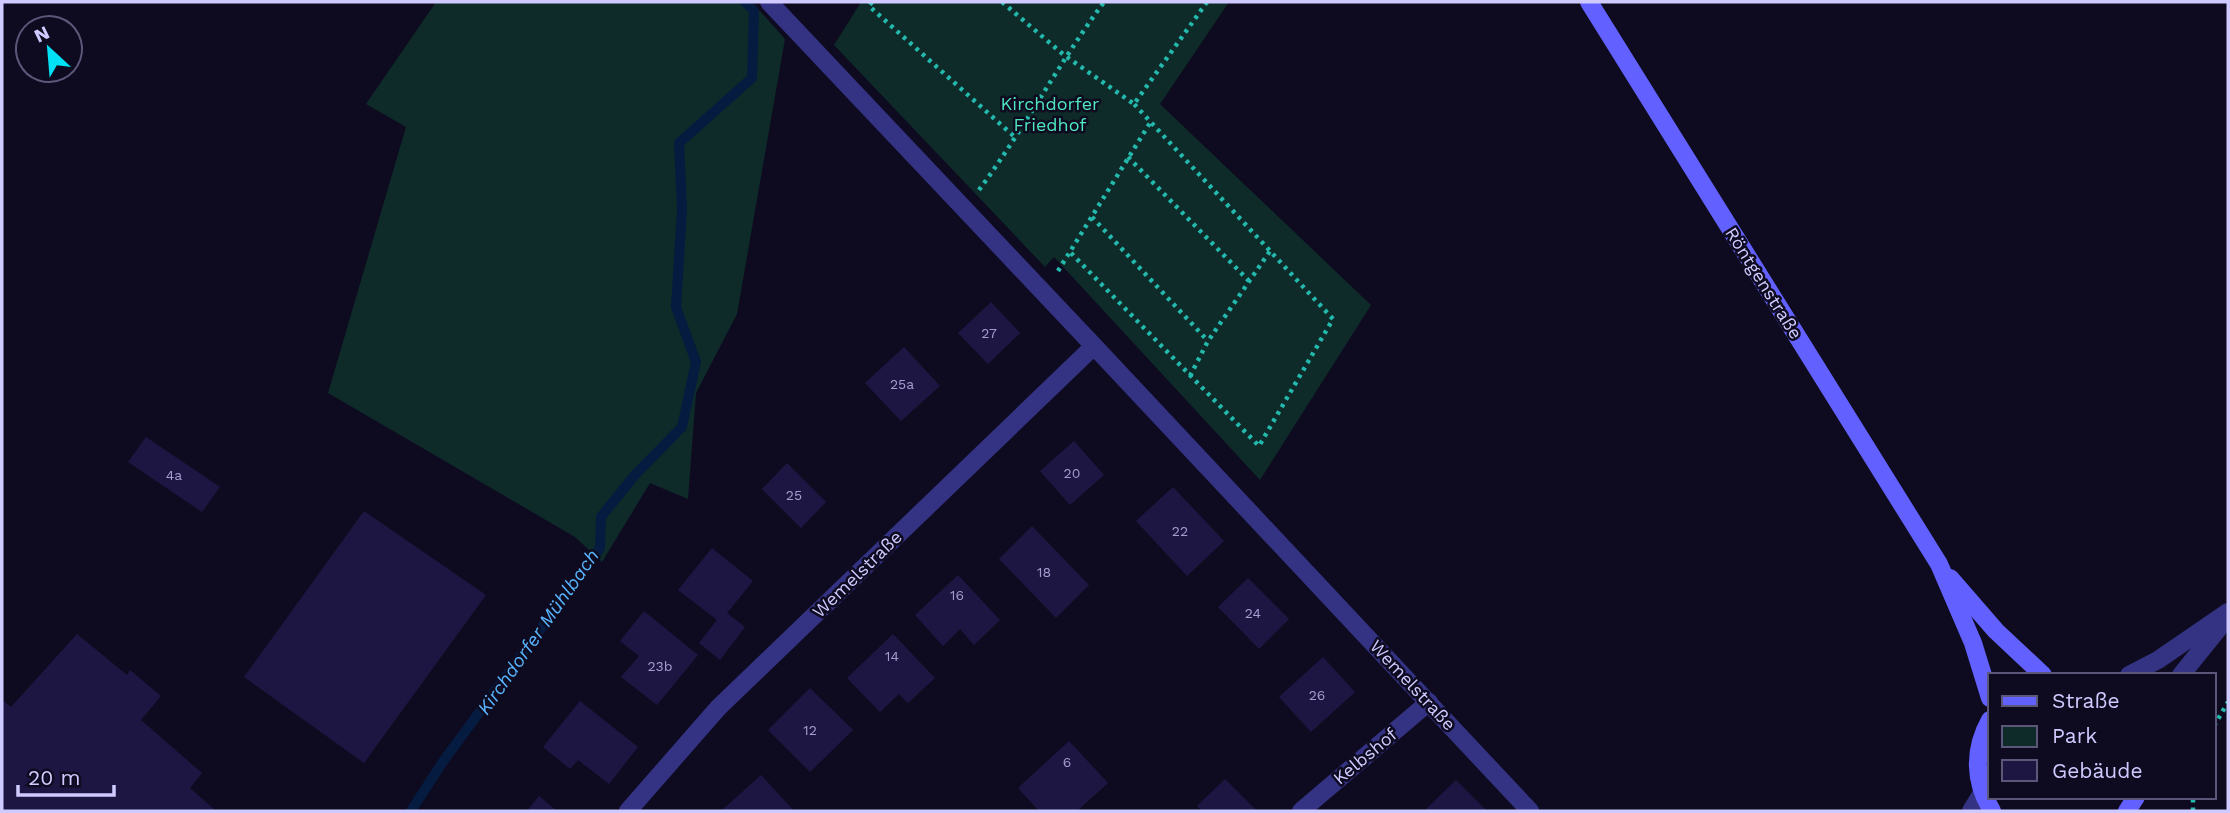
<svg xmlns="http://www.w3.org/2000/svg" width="2230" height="813" font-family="'Work Sans',sans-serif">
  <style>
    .green { fill: #0e2b29 }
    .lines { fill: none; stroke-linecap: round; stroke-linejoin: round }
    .stream { stroke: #051b3f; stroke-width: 10 }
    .building { fill: #1e1642 }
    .path { stroke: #24b9ad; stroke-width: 4.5; stroke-dasharray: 3.5 5; stroke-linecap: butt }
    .minor { stroke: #343283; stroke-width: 18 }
    .tertiary { stroke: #343283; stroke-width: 18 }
    .secondary { stroke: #6261ff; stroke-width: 18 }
    .labels { text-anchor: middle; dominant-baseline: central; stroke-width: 5; stroke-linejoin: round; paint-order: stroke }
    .number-label { font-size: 14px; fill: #a39dd0 }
    .park-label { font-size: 18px; fill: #4ee7be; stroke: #0e0b20 }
    .street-label { font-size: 18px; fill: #cfcaff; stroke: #0e0b20 }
    .water-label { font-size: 19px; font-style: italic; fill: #58b5ff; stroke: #0e0b20 }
  </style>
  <rect width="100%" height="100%" fill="#0e0b20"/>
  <!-- green -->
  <g class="green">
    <path d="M436,2H752L785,39L737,314L696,393L688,499L650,483L602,562L575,537L328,393L406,127L366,104Z"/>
    <path d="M861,2H1229L1160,104L1371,305L1260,480L1054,257L1045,267L834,45Z"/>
  </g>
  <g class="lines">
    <!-- stream -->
    <path class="stream" d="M411,811L442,763L600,548L601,517L634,476L682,427L696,362L676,307L682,209L679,143L752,78L754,11L745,2"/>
  </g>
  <!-- building -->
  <g class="building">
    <path d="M991,302L1020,333L988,364L958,333Z"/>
    <path d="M904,347L940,386L901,421L865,383Z"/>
    <path d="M146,437L220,487L202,512L128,462Z"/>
    <path d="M1074,441L1104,475L1070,505L1040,471Z"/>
    <path d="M787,463L826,502L801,528L762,489Z"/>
    <path d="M1173,487L1224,541L1187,576L1136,521Z"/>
    <path d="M364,511L486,595L364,763L244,677Z"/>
    <path d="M1032,526L1089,585L1056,618L999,559Z"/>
    <path d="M712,548L753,581L727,613L745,627L720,660L699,643L717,620L678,590Z"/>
    <path d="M958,575L1000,620L974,645L960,629L943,646L915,615Z"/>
    <path d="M1248,578L1289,619L1259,649L1218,607Z"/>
    <path d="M644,611L698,655L657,705L621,677L639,656L620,641Z"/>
    <path d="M77,634L127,675L130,670L161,696L141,720L202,773L190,788L216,811H2V700L11,707Z"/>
    <path d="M893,634L935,678L908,703L899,694L880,712L847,678Z"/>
    <path d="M1323,657L1355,692L1311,732L1279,697Z"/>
    <path d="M810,688L853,730L810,772L768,730Z"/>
    <path d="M580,701L638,747L609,784L578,760L570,769L543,747Z"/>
    <path d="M1069,741L1108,783L1077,811H1039L1018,788Z"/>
    <path d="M761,775L794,811H721Z"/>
    <path d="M1225,779L1257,811H1202L1197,806Z"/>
    <path d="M1456,780L1487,811H1424Z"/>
    <path d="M539,796L557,811H527Z"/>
  </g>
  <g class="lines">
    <!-- path -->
    <g class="path">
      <path d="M872,2L869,6L1017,139"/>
      <path d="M1002,2L1064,55L1134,104L1207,2"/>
      <path d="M1128,157L1249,281"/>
      <path d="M979,190C1024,129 1059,63 1104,2"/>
      <path d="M1092,217L1208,341"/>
      <path d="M1071,253L1259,446L1333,319L1134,104"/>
      <path d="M1058,271L1150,123"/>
      <path d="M1190,376L1208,341L1270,251"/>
      <path d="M2214,726L2228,702"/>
      <path d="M2193,811V797"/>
    </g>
    <!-- minor -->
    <g class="minor">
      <path d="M769,2L1094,346"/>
      <path d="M628,811L718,708L1094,346L1530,811"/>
      <path d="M1301,811L1429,702"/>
    </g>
    <!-- tertiary -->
    <g class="tertiary">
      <path d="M2129,675L2158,660L2228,612"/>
      <path d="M2181,675L2223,623"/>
      <path d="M1971,811L1982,793"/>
    </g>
    <!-- secondary -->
    <g class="secondary">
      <path d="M1589,2L1939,564L1973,643L1990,698"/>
      <path d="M1950,578L1996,631L2043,675"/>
      <path d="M1990,720C1973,750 1974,782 1992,811"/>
      <path d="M2127,811L2136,797"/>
    </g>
  </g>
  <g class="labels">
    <!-- number labels -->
    <g class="number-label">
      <text x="989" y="333">27</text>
      <text x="902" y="384">25a</text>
      <text x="1072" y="473">20</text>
      <text x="174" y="475">4a</text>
      <text x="794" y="495">25</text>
      <text x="1180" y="531">22</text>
      <text x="1044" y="572">18</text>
      <text x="957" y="595">16</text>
      <text x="1253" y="613">24</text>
      <text x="892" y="656">14</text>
      <text x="660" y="666">23b</text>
      <text x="1317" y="695">26</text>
      <text x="810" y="730">12</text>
      <text x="1067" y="762">6</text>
    </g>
    <!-- park labels -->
    <g class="park-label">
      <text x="1050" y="103">Kirchdorfer<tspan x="1050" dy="21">Friedhof</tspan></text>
    </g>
    <!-- street labels -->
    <g class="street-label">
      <text transform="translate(1764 283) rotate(58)">Röntgenstraße</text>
      <text transform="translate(857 574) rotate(-44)">Wemelstraße</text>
      <text transform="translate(1413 685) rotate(47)">Wemelstraße</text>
      <text transform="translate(1365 756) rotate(-40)">Kelbshof</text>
    </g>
    <!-- water labels -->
    <g class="water-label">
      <text transform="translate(538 632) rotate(-55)">Kirchdorfer Mühlbach</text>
    </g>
  </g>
  <!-- border -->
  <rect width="2230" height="813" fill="none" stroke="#cfcaff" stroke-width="7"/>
  <!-- legend -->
  <rect x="1988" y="673" width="228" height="126" fill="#0e0b20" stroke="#5b5779" stroke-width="2"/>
  <rect x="2002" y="696" width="35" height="10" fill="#6261ff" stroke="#5b5779" stroke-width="2"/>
  <text x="2052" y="708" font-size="21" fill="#cfcaff">Straße</text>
  <rect x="2002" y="726" width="35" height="21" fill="#0e2b29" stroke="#5b5779" stroke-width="2"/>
  <text x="2052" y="743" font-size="21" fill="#cfcaff">Park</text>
  <rect x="2002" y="760" width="35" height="21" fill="#1e1642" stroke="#5b5779" stroke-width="2"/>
  <text x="2052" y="778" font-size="21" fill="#cfcaff">Gebäude</text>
  <!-- north arrow -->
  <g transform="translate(49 49) rotate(334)"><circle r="33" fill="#0e0b20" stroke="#5b5779" stroke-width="2"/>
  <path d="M0-5L12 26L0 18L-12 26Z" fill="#00e1f5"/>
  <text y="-10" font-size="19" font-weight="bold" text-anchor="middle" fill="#cfcaff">N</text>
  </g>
  <!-- scale -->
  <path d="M18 785v10h96v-10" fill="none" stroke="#cfcaff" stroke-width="3.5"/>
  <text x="28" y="785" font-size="21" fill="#cfcaff" stroke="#0e0b20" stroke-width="5" paint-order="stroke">20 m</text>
</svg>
